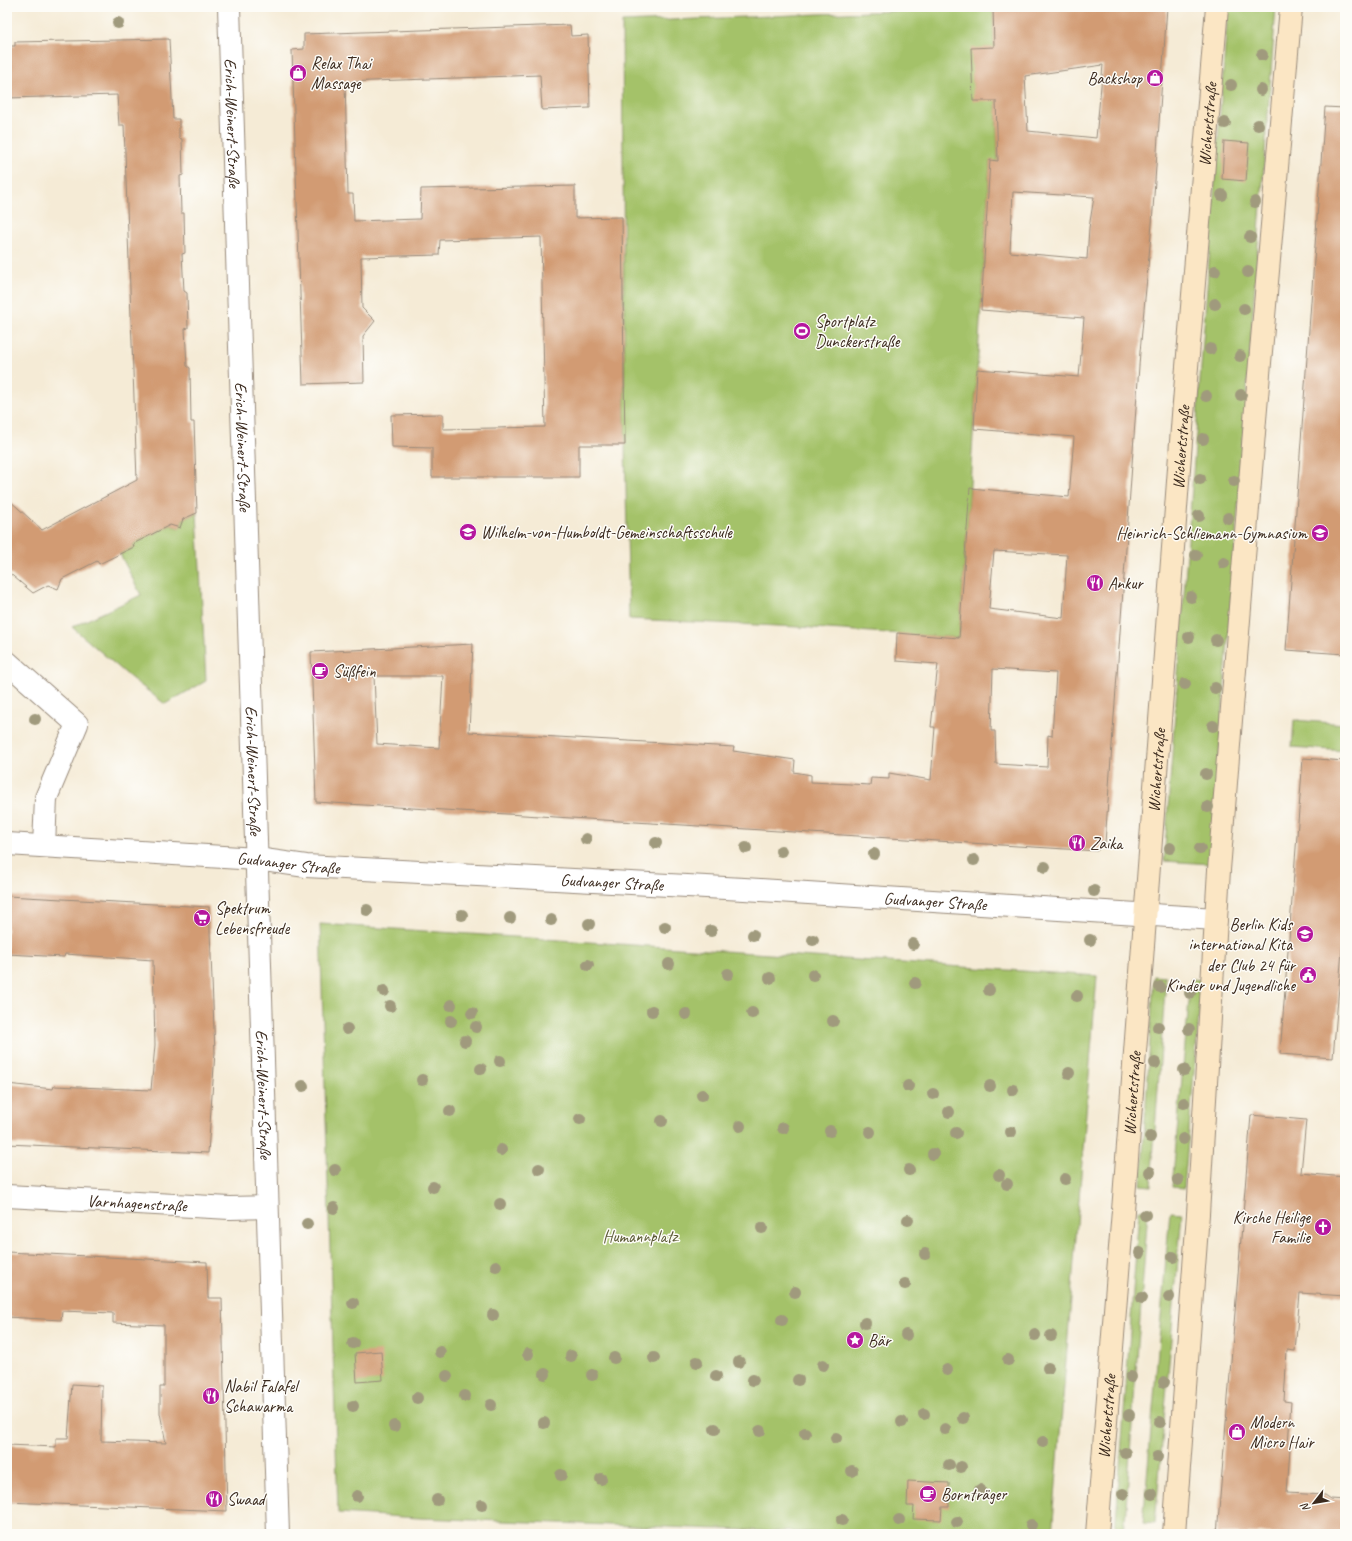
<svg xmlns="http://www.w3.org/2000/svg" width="1352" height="1541" font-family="Caveat,sans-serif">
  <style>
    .green { fill: #a4c269; stroke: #707644 }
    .building { fill: #d29b73; fill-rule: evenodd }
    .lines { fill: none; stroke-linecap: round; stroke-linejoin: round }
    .street-casing { stroke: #988a7a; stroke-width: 24 }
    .secondary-casing { stroke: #988a7a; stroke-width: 24 }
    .street { stroke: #fff; stroke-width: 22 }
    .secondary { stroke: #fbe6c4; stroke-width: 22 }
    .tree { fill: #a09a7d }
    .labels { text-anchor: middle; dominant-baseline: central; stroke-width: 3; stroke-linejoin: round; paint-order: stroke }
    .poi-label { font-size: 17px; fill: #3b2a1e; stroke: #fdfcf7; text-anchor: start }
    .street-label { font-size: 17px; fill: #3b2a1e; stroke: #fdfcf7 }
    .park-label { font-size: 17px; fill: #5a5834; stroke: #fdfcf7 }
  </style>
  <rect width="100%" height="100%" fill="#fdfcf7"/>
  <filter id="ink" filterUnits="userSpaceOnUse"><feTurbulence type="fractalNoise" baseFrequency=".025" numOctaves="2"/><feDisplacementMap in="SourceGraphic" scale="8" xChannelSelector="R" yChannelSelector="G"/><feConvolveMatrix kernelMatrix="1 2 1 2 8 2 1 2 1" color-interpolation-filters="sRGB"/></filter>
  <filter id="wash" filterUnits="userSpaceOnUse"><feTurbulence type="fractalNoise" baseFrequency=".012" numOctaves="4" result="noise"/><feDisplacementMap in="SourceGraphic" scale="16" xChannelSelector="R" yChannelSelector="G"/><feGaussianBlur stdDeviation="0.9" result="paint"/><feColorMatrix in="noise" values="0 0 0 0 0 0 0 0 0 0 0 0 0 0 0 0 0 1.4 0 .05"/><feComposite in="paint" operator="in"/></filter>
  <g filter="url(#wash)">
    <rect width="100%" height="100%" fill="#f5ebd6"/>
    <!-- green -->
    <g class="green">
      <path d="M993,7L998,161H990L968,517L959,638L799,627L629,619L625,445L622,22Z"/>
      <path d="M1228,7H1276L1211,864L1164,861Z"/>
      <path d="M197,513L206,681L165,704L131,678L72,627L141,595L120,554L134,547L133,544L170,525L180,528L183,519Z"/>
      <path d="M1294,720L1345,724V751L1292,747Z"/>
      <path d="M320,924L1097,976L1052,1534H856L419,1518L338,1513Z"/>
      <path d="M1154,976L1166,977L1151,1186L1141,1185Z"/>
      <path d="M1191,979L1202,980L1184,1188L1172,1187Z"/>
      <path d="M1139,1210H1148L1124,1534H1115Z"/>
      <path d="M1170,1212L1182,1213L1155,1524L1143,1523Z"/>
    </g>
    <g id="blocks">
      <!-- building -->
      <g class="building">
        <path d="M993,7H1167L1152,224L1140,352L1105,843L1097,851L316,802L311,652L473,644L469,732L734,747L733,751L795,760L794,772L811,775V782L870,785L871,778L889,779V773L931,780L935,727H931L938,664L896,661L897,633L959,638L970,488L1069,497L1074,437L974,429L977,369L1079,377L1084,318L981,310L990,160L998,161L996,101H973L971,48L994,47ZM1103,65L1096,138L1028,131L1025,76ZM1013,192L1094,197L1089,228L1087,259L1010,252ZM994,551L1067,555L1063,618L989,609ZM993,669L1056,673L1052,736L1048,735L1047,767L996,764L995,731H991ZM374,676H443L439,748L377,744Z"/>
        <path d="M570,25L571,36L588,35L590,108L542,110L540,75L345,82L348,194H353L354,221L420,219L421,189L575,186V218L622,217L625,445H579V477H432V448L392,447L391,415L443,414V429L545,427L541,237L440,240L439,255L361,257L362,308L375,321L363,336L364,382L303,384L292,50L304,49V34Z"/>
        <path d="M169,39L173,119H179V138L182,139L183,175L180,176L181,213H184L185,253L182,254L184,291L187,293L188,328L185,329L187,366L190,368L191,422H194L197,513L183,519L180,528L170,525L133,544L134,547L99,564L97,561L62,579L58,589L48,585L33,593L7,571V498L42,530L137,480L124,125H119L117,95L7,98V46H15V42Z"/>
        <path d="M1325,107L1345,108V654L1286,650Z"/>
        <path d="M1224,141L1249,143L1246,181L1222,179Z"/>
        <path d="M1303,758L1345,761V915L1333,1058L1280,1054Z"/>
        <path d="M7,896L209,907L215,1052L208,1153L7,1144V1084L53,1089L54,1086L151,1090L155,1045L153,960L65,954L64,957L7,954Z"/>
        <path d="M1251,1115L1306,1120L1301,1173L1345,1177V1296L1300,1293L1295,1351L1287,1350L1284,1401L1291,1402L1288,1445L1290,1448L1287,1493L1325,1495L1331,1499L1345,1500V1534H1217Z"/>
        <path d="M7,1252L207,1262L208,1298H222L227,1511L7,1502V1445L56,1447V1438H68L72,1384L102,1386L101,1441L166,1443L160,1413V1387H164V1325L113,1323V1313L62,1311L61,1320L7,1317Z"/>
        <path d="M381,1351L383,1380L357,1382L355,1353Z"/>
        <path d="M908,1481L949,1483V1507H942L941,1520L913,1519L914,1506H907Z"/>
      </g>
    </g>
  </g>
  <g filter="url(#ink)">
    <use href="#blocks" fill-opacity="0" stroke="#988a7a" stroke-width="1"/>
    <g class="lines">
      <defs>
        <g id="street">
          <path id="s1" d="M229,7L258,902L278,1534"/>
          <path d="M7,662L77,724L46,798L44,846"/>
          <path id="s2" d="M7,844L257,859L306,866L744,889L1216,919"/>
          <path id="s3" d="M7,1196L230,1208L267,1207"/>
        </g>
        <g id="secondary">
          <path id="s4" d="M1097,1534L1124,1198L1183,415L1217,7"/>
          <path d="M1174,1534L1198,1214L1219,870L1255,420L1291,7"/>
        </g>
      </defs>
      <!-- street casing -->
      <use href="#street" class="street-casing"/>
      <!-- secondary casing -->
      <use href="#secondary" class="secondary-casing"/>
      <!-- street -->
      <use href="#street" class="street"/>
      <!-- secondary -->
      <use href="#secondary" class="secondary"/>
    </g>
    <!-- trees -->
    <g class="tree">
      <circle cx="118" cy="23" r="6"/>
      <circle cx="1262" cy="55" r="6"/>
      <circle cx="1231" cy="85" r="6"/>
      <circle cx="1261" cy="90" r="6"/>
      <circle cx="1225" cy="123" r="6"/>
      <circle cx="1258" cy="125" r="6"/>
      <circle cx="1222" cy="195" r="6"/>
      <circle cx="1255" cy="202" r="6"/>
      <circle cx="1250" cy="237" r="6"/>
      <circle cx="1215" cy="271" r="6"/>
      <circle cx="1248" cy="272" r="6"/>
      <circle cx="1215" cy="304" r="6"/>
      <circle cx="1244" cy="309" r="6"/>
      <circle cx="1210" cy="349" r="6"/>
      <circle cx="1240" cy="356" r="6"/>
      <circle cx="1241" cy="395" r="6"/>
      <circle cx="1206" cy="396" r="6"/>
      <circle cx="1203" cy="439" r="6"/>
      <circle cx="1200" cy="479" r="6"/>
      <circle cx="1234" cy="481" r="6"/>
      <circle cx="1199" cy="516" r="6"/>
      <circle cx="1228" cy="518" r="6"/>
      <circle cx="1196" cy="555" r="6"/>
      <circle cx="1224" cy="563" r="6"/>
      <circle cx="1191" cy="597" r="6"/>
      <circle cx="1189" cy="637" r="6"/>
      <circle cx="1216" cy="640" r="6"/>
      <circle cx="1185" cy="684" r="6"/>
      <circle cx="1215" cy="688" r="6"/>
      <circle cx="35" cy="719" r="6"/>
      <circle cx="1213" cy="726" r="6"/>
      <circle cx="1206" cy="774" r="6"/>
      <circle cx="1208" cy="807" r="6"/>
      <circle cx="586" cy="839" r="6"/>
      <circle cx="656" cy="843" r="6"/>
      <circle cx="746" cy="848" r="6"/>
      <circle cx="1170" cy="848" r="6"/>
      <circle cx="1200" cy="849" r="6"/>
      <circle cx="781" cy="851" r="6"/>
      <circle cx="874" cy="854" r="6"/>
      <circle cx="974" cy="860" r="6"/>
      <circle cx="1045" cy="867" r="6"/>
      <circle cx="1094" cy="891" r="6"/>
      <circle cx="367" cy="910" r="6"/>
      <circle cx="462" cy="915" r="6"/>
      <circle cx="510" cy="918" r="6"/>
      <circle cx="551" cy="920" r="6"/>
      <circle cx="589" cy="924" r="6"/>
      <circle cx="665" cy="927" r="6"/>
      <circle cx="711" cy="931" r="6"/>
      <circle cx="753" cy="935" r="6"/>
      <circle cx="813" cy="940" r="6"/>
      <circle cx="1090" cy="940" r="6"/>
      <circle cx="913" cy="944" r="6"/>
      <circle cx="669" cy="964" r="6"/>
      <circle cx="588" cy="965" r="6"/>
      <circle cx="728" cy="974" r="6"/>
      <circle cx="813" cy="975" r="6"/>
      <circle cx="770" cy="978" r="6"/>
      <circle cx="915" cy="983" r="6"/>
      <circle cx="1160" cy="987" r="6"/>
      <circle cx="989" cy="990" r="6"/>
      <circle cx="384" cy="991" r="6"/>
      <circle cx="1190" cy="993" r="6"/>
      <circle cx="1077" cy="996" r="6"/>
      <circle cx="451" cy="1005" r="6"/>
      <circle cx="390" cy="1006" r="6"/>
      <circle cx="652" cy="1011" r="6"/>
      <circle cx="472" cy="1013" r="6"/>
      <circle cx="752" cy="1013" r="6"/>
      <circle cx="686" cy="1014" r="6"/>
      <circle cx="451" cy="1021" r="6"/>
      <circle cx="833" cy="1021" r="6"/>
      <circle cx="476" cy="1027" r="6"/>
      <circle cx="1158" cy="1027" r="6"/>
      <circle cx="347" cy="1029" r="6"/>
      <circle cx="1189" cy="1029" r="6"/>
      <circle cx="465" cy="1041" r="6"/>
      <circle cx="500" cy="1061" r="6"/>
      <circle cx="1155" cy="1063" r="6"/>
      <circle cx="481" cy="1069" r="6"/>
      <circle cx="1184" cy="1070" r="6"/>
      <circle cx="1069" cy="1073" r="6"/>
      <circle cx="422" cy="1080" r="6"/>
      <circle cx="303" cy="1086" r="6"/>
      <circle cx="908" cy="1086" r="6"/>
      <circle cx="990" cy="1086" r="6"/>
      <circle cx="1013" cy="1090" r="6"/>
      <circle cx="933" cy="1094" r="6"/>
      <circle cx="702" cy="1095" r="6"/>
      <circle cx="1184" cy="1103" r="6"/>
      <circle cx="450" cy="1111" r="6"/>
      <circle cx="949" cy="1112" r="6"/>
      <circle cx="580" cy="1119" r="6"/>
      <circle cx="662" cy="1121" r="6"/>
      <circle cx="740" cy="1126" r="6"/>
      <circle cx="783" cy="1128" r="6"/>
      <circle cx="830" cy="1131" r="6"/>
      <circle cx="870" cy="1132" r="6"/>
      <circle cx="1011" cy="1132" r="6"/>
      <circle cx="956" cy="1133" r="6"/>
      <circle cx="1150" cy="1137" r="6"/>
      <circle cx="1183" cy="1139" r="6"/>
      <circle cx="501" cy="1150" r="6"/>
      <circle cx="933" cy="1154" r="6"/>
      <circle cx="539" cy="1169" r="6"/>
      <circle cx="335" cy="1170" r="6"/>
      <circle cx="909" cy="1170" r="6"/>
      <circle cx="1150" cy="1172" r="6"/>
      <circle cx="999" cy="1175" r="6"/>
      <circle cx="1065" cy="1179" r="6"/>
      <circle cx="1178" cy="1180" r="6"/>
      <circle cx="1007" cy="1184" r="6"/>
      <circle cx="433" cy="1187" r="6"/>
      <circle cx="500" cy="1204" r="6"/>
      <circle cx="334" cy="1208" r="6"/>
      <circle cx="1145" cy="1215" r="6"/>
      <circle cx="908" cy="1220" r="6"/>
      <circle cx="307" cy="1224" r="6"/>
      <circle cx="762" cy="1228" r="6"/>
      <circle cx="1140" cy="1253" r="6"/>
      <circle cx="925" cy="1254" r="6"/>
      <circle cx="1173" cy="1257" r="6"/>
      <circle cx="496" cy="1266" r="6"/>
      <circle cx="905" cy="1284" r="6"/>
      <circle cx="795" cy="1292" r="6"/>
      <circle cx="1169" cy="1297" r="6"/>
      <circle cx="1142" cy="1298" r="6"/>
      <circle cx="353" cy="1303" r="6"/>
      <circle cx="493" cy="1315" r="6"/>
      <circle cx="782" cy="1320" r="6"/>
      <circle cx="865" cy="1323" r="6"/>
      <circle cx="906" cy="1335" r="6"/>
      <circle cx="1035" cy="1335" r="6"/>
      <circle cx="1051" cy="1336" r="6"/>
      <circle cx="353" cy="1343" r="6"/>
      <circle cx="440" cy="1352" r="6"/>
      <circle cx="528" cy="1354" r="6"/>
      <circle cx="571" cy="1356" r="6"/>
      <circle cx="614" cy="1358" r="6"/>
      <circle cx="654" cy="1358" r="6"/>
      <circle cx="1008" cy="1360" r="6"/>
      <circle cx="697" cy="1362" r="6"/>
      <circle cx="739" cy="1362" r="6"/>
      <circle cx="823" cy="1365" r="6"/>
      <circle cx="1048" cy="1368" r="6"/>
      <circle cx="947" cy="1370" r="6"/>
      <circle cx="545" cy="1374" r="6"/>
      <circle cx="592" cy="1375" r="6"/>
      <circle cx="447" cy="1376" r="6"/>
      <circle cx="716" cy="1376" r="6"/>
      <circle cx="1131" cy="1377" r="6"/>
      <circle cx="753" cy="1380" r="6"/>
      <circle cx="798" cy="1380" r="6"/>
      <circle cx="1164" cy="1382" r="6"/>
      <circle cx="465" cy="1396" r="6"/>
      <circle cx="417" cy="1398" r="6"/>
      <circle cx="491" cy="1405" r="6"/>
      <circle cx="353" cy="1406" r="6"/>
      <circle cx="924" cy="1414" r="6"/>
      <circle cx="1129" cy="1415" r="6"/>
      <circle cx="963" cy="1418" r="6"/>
      <circle cx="902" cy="1422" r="6"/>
      <circle cx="1160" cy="1422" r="6"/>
      <circle cx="544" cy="1423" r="6"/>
      <circle cx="394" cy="1426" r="6"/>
      <circle cx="715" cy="1429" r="6"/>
      <circle cx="945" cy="1429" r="6"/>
      <circle cx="760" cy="1431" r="6"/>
      <circle cx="805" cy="1433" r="6"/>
      <circle cx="836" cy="1438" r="6"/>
      <circle cx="1043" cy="1442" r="6"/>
      <circle cx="1125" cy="1453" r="6"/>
      <circle cx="1157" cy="1457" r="6"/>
      <circle cx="949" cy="1465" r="6"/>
      <circle cx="961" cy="1467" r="6"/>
      <circle cx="852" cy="1471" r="6"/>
      <circle cx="561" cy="1475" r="6"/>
      <circle cx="601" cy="1479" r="6"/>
      <circle cx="980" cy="1490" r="6"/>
      <circle cx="1123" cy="1494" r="6"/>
      <circle cx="1152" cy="1494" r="6"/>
      <circle cx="357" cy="1496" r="6"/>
      <circle cx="437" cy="1500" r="6"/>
      <circle cx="482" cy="1505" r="6"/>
      <circle cx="842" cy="1520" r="6"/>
      <circle cx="899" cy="1520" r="6"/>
      <circle cx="957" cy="1522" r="6"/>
      <circle cx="1031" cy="1525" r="6"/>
    </g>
  </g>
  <!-- icons -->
  <defs>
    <symbol id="shop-disc" viewBox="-11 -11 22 22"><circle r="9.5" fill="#b5179e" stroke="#fdfcf7"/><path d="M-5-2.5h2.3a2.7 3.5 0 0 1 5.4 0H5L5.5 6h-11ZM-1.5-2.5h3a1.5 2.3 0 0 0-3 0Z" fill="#fff"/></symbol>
    <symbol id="stadium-disc" viewBox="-11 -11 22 22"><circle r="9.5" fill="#b5179e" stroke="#fdfcf7"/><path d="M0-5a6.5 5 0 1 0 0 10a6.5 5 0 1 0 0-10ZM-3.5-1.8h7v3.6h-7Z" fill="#fff"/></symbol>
    <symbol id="school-disc" viewBox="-11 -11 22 22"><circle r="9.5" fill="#b5179e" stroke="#fdfcf7"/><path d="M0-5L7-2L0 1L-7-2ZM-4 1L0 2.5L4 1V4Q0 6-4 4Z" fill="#fff"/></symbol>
    <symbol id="restaurant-disc" viewBox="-11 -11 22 22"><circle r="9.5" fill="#b5179e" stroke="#fdfcf7"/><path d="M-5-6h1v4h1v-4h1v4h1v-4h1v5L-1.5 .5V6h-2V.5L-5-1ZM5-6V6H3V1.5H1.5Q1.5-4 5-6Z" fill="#fff"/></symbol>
    <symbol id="cafe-disc" viewBox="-11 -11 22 22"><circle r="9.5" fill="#b5179e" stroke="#fdfcf7"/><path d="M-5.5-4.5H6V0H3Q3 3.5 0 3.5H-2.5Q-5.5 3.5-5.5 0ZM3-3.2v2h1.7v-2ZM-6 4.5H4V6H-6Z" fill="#fff"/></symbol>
    <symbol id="supermarket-disc" viewBox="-11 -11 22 22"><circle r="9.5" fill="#b5179e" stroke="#fdfcf7"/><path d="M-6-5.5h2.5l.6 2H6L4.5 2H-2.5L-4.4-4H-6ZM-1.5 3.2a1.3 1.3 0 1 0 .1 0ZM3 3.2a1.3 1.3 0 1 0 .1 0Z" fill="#fff"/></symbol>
    <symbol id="civic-disc" viewBox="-11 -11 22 22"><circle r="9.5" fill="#b5179e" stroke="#fdfcf7"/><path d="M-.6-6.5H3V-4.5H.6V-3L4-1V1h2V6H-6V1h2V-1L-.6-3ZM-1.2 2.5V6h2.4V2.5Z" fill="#fff"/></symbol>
    <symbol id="church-disc" viewBox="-11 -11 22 22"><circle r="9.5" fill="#b5179e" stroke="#fdfcf7"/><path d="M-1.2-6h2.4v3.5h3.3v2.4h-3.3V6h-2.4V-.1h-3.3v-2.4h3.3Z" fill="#fff"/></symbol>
    <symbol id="sight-disc" viewBox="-11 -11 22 22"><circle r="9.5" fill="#b5179e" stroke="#fdfcf7"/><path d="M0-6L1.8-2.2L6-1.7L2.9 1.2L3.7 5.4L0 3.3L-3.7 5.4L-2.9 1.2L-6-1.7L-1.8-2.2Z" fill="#fff"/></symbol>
  </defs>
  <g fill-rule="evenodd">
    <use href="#shop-disc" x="288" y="63" width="20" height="20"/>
    <use href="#shop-disc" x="1145" y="68" width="20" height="20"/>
    <use href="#stadium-disc" x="792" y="321" width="20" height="20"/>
    <use href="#school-disc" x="458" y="522" width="20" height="20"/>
    <use href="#school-disc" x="1310" y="523" width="20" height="20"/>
    <use href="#restaurant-disc" x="1085" y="573" width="20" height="20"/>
    <use href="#cafe-disc" x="310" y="661" width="20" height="20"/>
    <use href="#restaurant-disc" x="1067" y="833" width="20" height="20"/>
    <use href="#supermarket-disc" x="192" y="908" width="20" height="20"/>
    <use href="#school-disc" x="1295" y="924" width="20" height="20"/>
    <use href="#civic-disc" x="1298" y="965" width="20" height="20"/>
    <use href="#church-disc" x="1313" y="1217" width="20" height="20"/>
    <use href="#sight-disc" x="845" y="1330" width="20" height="20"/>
    <use href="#restaurant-disc" x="201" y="1386" width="20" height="20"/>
    <use href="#shop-disc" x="1227" y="1422" width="20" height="20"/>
    <use href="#cafe-disc" x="918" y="1484" width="20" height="20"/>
    <use href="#restaurant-disc" x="204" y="1489" width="20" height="20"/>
  </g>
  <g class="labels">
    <!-- poi labels -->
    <g class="poi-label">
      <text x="311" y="63">Relax Thai<tspan x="311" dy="20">Massage</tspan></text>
      <text x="1142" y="78" text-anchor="end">Backshop</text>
      <text x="815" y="321">Sportplatz<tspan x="815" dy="20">Dunckerstraße</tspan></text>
      <text x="481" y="532">Wilhelm-von-Humboldt-Gemeinschaftsschule</text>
      <text x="1307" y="533" text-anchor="end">Heinrich-Schliemann-Gymnasium</text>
      <text x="1108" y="583">Ankur</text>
      <text x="333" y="671">Süßfein</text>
      <text x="1090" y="843">Zaika</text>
      <text x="215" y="908">Spektrum<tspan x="215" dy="20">Lebensfreude</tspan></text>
      <text x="1292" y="924" text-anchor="end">Berlin Kids<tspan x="1292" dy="20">international Kita</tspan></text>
      <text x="1295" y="965" text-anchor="end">der Club 24 für<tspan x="1295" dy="20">Kinder und Jugendliche</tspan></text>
      <text x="1310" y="1217" text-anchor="end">Kirche Heilige<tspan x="1310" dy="20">Familie</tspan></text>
      <text x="868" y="1340">Bär</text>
      <text x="224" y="1386">Nabil Falafel<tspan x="224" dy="20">Schawarma</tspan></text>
      <text x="1250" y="1422">Modern<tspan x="1250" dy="20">Micro Hair</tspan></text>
      <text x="941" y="1494">Bornträger</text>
      <text x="227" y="1499">Swaad</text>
    </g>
    <!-- street labels -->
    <g class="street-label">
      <text stroke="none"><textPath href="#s1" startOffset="116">Erich-Weinert-Straße</textPath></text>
      <text stroke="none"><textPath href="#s4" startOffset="1414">Wichertstraße</textPath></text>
      <text stroke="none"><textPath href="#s1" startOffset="440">Erich-Weinert-Straße</textPath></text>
      <text stroke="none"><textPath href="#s4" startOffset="1090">Wichertstraße</textPath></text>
      <text stroke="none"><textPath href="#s1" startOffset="764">Erich-Weinert-Straße</textPath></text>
      <text stroke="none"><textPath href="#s4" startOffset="766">Wichertstraße</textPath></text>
      <text stroke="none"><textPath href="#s2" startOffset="282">Gudvanger Straße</textPath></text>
      <text stroke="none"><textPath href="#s2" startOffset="606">Gudvanger Straße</textPath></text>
      <text stroke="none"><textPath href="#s2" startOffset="930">Gudvanger Straße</textPath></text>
      <text stroke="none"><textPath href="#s1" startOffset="1088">Erich-Weinert-Straße</textPath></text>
      <text stroke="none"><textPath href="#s4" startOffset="442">Wichertstraße</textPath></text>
      <text stroke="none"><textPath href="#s3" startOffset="130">Varnhagenstraße</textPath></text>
      <text stroke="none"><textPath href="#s4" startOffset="118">Wichertstraße</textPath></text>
    </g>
    <!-- park labels -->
    <g class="park-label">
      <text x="640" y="1236">Humannplatz</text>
    </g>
  </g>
  <!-- margin -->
  <rect width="1352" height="1541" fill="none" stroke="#fdfcf7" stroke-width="24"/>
  <!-- north arrow -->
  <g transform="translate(1314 1503) rotate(239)" stroke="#fdfcf7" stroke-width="3" paint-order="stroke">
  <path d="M0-3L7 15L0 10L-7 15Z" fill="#3b2a1e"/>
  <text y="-6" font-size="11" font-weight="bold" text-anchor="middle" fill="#3b2a1e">N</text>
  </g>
</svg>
